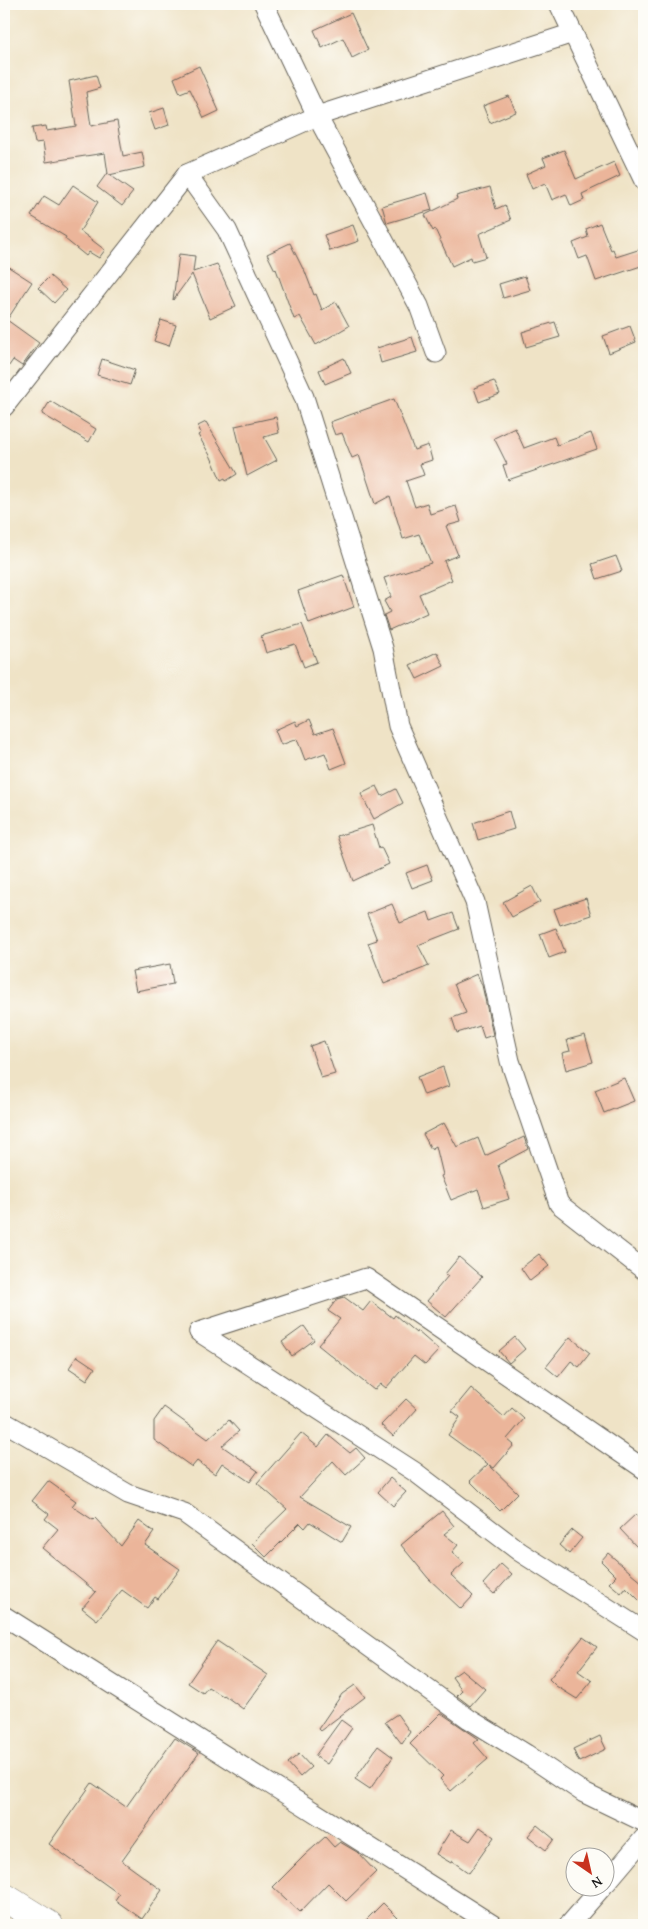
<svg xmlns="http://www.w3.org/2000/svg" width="648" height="1929" font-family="'Gentium Book Plus',serif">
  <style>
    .building { fill: #ebb59a }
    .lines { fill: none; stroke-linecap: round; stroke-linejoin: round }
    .minor-casing { stroke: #666258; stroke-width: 21 }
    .primary-casing { stroke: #666258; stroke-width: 29 }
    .minor { stroke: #fff; stroke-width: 19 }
    .primary { stroke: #fff; stroke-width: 28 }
  </style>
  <rect width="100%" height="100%" fill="#fdfcf7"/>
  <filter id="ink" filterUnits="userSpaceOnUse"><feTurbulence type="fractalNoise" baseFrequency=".02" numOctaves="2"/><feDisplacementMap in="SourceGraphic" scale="10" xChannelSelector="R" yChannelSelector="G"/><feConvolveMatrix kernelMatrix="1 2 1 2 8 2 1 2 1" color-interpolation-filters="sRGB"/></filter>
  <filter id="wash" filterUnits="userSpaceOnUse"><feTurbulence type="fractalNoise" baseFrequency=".0096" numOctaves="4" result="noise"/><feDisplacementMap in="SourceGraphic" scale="20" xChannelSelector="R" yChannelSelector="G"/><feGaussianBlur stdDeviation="1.12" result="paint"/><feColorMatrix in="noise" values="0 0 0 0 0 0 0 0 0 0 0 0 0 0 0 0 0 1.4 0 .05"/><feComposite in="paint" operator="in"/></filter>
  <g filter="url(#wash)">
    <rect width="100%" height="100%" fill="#efe3c6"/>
    <g id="blocks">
      <!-- building -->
      <g class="building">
        <path d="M351,13L368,50L352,58L343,38L322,48L314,30Z"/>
        <path d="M199,66L219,111L204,118L190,89L180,93L174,78Z"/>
        <path d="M96,75L100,88L86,92L91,126L117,121L123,156L142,152L145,167L109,175L133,192L122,206L97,187L107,173L108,174L105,153L46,162L43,142L35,143L32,128L46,126L47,131L76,126L69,81Z"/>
        <path d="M509,96L516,112L490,123L483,106Z"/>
        <path d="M164,108L169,125L155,130L149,113Z"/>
        <path d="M564,150L576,179L614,162L620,176L582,194L584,200L571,206L566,194L552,200L545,183L532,189L526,174L546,165L543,158Z"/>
        <path d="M73,185L98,202L80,231L105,250L99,258L89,252L86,256L65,239L66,237L31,216L44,196L59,205Z"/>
        <path d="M490,187L496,209L505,205L511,220L479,234L486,257L472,261L471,257L452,266L435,229L433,231L425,215L457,199L456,196Z"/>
        <path d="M427,193L432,210L387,223L382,206Z"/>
        <path d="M600,223L611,250L613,249L616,257L644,248V265L596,281L587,256L579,259L573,243L588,237L586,229Z"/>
        <path d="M353,225L359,241L330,251L324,235Z"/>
        <path d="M290,243L303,269H304L314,295L316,294L322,310L336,302L349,326L316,345L300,316L294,319L276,269L275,270L267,254Z"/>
        <path d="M179,254L195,256L193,272L217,264L236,306L210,318L192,274L173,300Z"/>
        <path d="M4,264L32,282L7,320L39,343L22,366L13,360L4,373Z"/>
        <path d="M50,276L66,290L54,303L38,288Z"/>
        <path d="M525,276L530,290L503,298L499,284Z"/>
        <path d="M161,320L176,325L169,346L154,341Z"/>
        <path d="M555,322L560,337L526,347L522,332Z"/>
        <path d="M630,326L636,342L609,353L603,336Z"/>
        <path d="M412,337L417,352L381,363L377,348Z"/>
        <path d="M344,358L351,373L325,384L319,370Z"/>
        <path d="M102,359L135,370L130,385L97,375Z"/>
        <path d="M494,381L500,394L479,402L474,388Z"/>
        <path d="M394,399L414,450L428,445L432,460L420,464L424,475L406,481L415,507L427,503L430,514L456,506L461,522L446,526L458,555L444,561L452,580L419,594L427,613L389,630L384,615L390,612L384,601L391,597L384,578L431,563L419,534L403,539L390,496L375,504L359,455L352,458L342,433L335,435L330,422Z"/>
        <path d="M50,401L96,429L89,442L42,414Z"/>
        <path d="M276,417L279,433L264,437L277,460L247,476L235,426Z"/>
        <path d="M206,422L237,474L226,481L225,478L221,480L211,457L198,435L201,433L198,426Z"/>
        <path d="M515,428L524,448L554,437L557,445L591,433L597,449L508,480L503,465L507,464L494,438Z"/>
        <path d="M616,556L622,571L597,579L592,564Z"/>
        <path d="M343,575L354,607L309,624L298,591Z"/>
        <path d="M302,624L317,662L304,667L295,644L266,653L261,636Z"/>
        <path d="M437,652L444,666L417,679L410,665Z"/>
        <path d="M309,720L315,734L333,728L346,763L331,769L325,753L305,760L297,739L281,745L275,730L295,721L297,726Z"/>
        <path d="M377,786L382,796L396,789L403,803L374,819L361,794Z"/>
        <path d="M509,811L514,829L478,840L473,823Z"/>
        <path d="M372,825L379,848L381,847L389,864L353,881L337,836Z"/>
        <path d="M427,865L433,880L412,888L406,873Z"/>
        <path d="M532,886L540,902L512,917L503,902Z"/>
        <path d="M586,898L591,915L560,925L554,909Z"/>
        <path d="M392,904L400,923L428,912L431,921L453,913L459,929L418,945L429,966L384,984L368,943L377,940L367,914Z"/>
        <path d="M556,928L565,952L549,958L540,934Z"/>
        <path d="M170,964L173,984L136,991L132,971Z"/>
        <path d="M477,974L482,985L493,1035L484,1038L480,1026L457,1033L452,1018L466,1013L454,984Z"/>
        <path d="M585,1035L593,1062L566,1070L562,1053L570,1051L567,1040Z"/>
        <path d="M324,1041L335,1074L321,1078L310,1046Z"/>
        <path d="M443,1067L449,1086L424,1095L417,1077Z"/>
        <path d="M624,1078L634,1101L604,1113L595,1090Z"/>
        <path d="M444,1123L457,1147L478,1138L485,1156L524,1137L528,1149L498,1165L509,1199L484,1207L478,1189L451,1200L441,1176L443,1175L436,1146L431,1149L423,1134Z"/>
        <path d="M539,1254L549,1266L530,1281L521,1268Z"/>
        <path d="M459,1257L482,1277L446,1317L427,1301L448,1276L445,1274Z"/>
        <path d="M344,1297L363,1311L371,1301L393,1318L395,1315L416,1333L417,1331L439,1350L425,1365L414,1356L386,1388L381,1384L374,1390L318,1345L340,1319L328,1311L337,1299Z"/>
        <path d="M304,1326L314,1340L292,1356L282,1342Z"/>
        <path d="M515,1337L525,1349L509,1363L499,1351Z"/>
        <path d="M570,1337L590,1353L579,1367L571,1361L558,1377L546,1367Z"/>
        <path d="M77,1356L95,1368L87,1380L69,1368Z"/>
        <path d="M471,1388L504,1417L512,1408L524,1419L507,1439L514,1445L494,1468L489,1465L518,1493L500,1511L470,1481L488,1464L448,1435L460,1417L452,1411Z"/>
        <path d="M406,1399L417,1409L393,1436L381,1425Z"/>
        <path d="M164,1407L208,1439L229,1420L239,1431L222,1446L258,1471L250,1482L222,1463L215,1474L197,1461L192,1467L154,1440V1421Z"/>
        <path d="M301,1433L318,1447L328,1435L350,1453L356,1448L365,1458L346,1475L333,1461L300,1497L351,1527L342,1542L310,1522L305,1528L300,1523L266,1557L252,1543L287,1509L257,1483Z"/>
        <path d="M390,1478L406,1492L393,1506L378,1492Z"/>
        <path d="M48,1481L76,1501L72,1506L93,1520L95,1518L121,1546L139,1521L154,1532L145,1545L180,1569L158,1599L155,1597L147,1608L122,1590L97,1620L82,1608L96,1592L42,1548L58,1529L45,1519L49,1514L32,1501Z"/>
        <path d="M442,1511L454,1526L444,1534L458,1545L452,1552L464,1563L451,1575L473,1596L461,1609L428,1578L401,1545Z"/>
        <path d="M636,1514L644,1522V1540L637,1547L620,1529Z"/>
        <path d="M572,1530L582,1538L569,1554L559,1545Z"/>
        <path d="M608,1553L644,1584V1605L626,1587L621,1593L609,1583L616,1576L601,1561Z"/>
        <path d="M501,1564L512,1574L494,1594L483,1584Z"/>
        <path d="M583,1637L597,1647L578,1671L592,1681L577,1699L556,1686L549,1679Z"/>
        <path d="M217,1641L268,1675L243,1709L224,1695L223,1696L208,1687L203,1693L188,1683Z"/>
        <path d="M462,1670L485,1689L470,1706L457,1696L462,1691L452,1677Z"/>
        <path d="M355,1685L365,1697L320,1731L318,1729L342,1694Z"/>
        <path d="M441,1713L479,1739L474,1743L488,1759L451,1791L440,1779L443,1776L410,1744Z"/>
        <path d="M397,1714L410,1732L402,1744L385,1722Z"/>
        <path d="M341,1720L352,1728L327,1764L315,1756Z"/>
        <path d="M600,1736L606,1749L579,1762L573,1749Z"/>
        <path d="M175,1738L199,1753L122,1861L162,1890L142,1919L115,1900L119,1894L49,1844L92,1783L126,1807Z"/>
        <path d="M378,1746L393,1757L370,1789L355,1779Z"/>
        <path d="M299,1754L311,1767L300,1777L288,1763Z"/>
        <path d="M537,1825L554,1839L546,1850L528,1836Z"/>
        <path d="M480,1827L494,1837L469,1873L452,1861L451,1863L436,1854L451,1830L470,1841Z"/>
        <path d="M325,1837L334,1847L340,1842L357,1852L376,1872L346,1901L328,1883L300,1912L273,1887L305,1855Z"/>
        <path d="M383,1903L398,1918L391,1925H361Z"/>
      </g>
    </g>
  </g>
  <g filter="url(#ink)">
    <use href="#blocks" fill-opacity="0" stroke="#666258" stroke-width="1"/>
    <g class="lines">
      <defs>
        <g id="minor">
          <path d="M559,4L644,181"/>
          <path d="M187,174L227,230L304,397L383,648L398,726L475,902L510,1061L559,1204L644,1270"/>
          <path d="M436,353L419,306L317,116L573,33"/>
          <path d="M4,407L187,174L317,116L264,4"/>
          <path d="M199,1332L415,1472L520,1552L644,1631"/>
          <path d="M199,1332L366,1278L644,1469"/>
          <path d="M4,1422L128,1494L184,1513L469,1719L526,1754L584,1793L644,1822"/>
          <path d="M4,1616L493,1925"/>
          <path d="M606,1883L644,1838"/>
          <path d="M569,1925L603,1886"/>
        </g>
        <path id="primary" d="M4,1897L49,1925"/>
      </defs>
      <!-- minor casing -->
      <use href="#minor" class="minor-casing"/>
      <!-- primary casing -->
      <use href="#primary" class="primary-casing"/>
      <!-- minor -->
      <use href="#minor" class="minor"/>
      <!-- primary -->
      <use href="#primary" class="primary"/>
    </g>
  </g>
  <!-- margin -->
  <rect width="648" height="1929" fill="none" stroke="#fdfcf7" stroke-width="20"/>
  <!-- north arrow -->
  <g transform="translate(590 1872) rotate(146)"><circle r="24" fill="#fdfcf7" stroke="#a3a29f"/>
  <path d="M0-4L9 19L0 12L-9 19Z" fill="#c8321e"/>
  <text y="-8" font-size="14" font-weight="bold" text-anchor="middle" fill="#1c1c1c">N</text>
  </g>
</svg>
